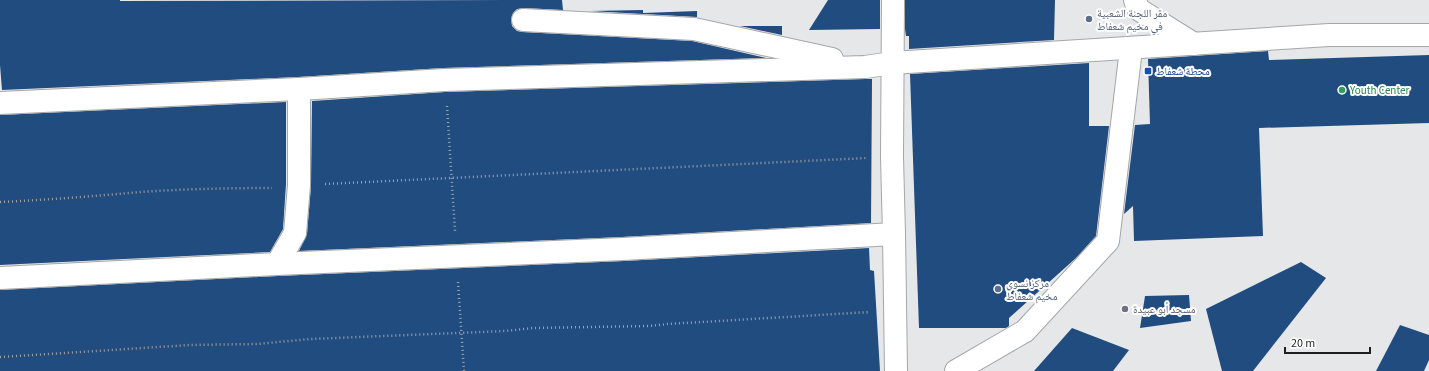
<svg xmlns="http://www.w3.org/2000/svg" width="1429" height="371" font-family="'Source Sans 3','Noto Naskh Arabic',sans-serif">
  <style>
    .building { fill: #204c80 }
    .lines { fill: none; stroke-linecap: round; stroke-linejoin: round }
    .minor-casing { stroke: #a5a6a8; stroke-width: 24 }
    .path { stroke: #a1a2a3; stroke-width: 2.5; stroke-dasharray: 1 3; stroke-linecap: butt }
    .minor { stroke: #fff; stroke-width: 22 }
    .service-dot { fill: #5c6f8a; stroke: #fff; stroke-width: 1.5 }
    .transit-dot { fill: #1a4fb4; stroke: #fff; stroke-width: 1.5 }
    .leisure-dot { fill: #2e9e5b; stroke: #fff; stroke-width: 1.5 }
    .worship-dot { fill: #6b7280; stroke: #fff; stroke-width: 1.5 }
    .labels { text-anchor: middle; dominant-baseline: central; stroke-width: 4; stroke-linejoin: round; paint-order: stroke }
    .service-label { font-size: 11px; fill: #4e5e75; stroke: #fff; text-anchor: start }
    .transit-label { font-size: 11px; fill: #164399; stroke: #fff; text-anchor: start }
    .leisure-label { font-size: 11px; fill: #27864d; stroke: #fff; text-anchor: start }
    .worship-label { font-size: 11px; fill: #5b616d; stroke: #fff; text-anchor: start }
  </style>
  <rect width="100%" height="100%" fill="#e6e7e8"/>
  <!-- building -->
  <g class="building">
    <path d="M0,0H120V1L562,0L563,10L524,8L517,9L513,13L511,19L512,26L517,31L522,32L692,41L766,58L443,68L298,77L2,90L0,65Z"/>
    <path d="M828,0H880V29L809,30Z"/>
    <path d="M905,0H1055L1054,40L909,49V36H906L905,29Z"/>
    <path d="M643,10V13L697,11V17L590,11Z"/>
    <path d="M740,26H782V35Z"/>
    <path d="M1268,51L1269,60L1429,55V123L1259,128L1263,236L1134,241L1133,206L1124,214L1135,125L1150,124L1148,59Z"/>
    <path d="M1089,63V126H1109L1096,236L1076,258L1009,318V326L1006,328H919L910,74Z"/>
    <path d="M865,79H872L871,223L622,237L299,251L307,234L311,186L312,101L445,92Z"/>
    <path d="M286,102V184L283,229L270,252L0,265V115Z"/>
    <path d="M869,248L870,270L874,271L880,371H0V290L278,276L624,261Z"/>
    <path d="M1301,262L1326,278L1253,371H1222L1206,309Z"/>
    <path d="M1189,295L1191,321L1140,328L1145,296Z"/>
    <path d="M1400,325L1429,335V360L1424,371H1376Z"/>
    <path d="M1072,328L1129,350L1113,371H1034Z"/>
  </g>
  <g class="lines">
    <defs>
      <g id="minor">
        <path d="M893,0L892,157L894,234L896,371"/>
        <path d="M1135,0L1138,9L1194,44"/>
        <path d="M523,20L694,29L832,59"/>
        <path d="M0,103L299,89L444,80L865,67L892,63L1329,35H1429"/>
        <path d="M277,264L623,249L894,234"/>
        <path d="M0,278L277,264L295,233L299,185V89"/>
        <path d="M956,371L1025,331L1108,241L1131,49"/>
      </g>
    </defs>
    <!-- minor casing -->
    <use href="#minor" class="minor-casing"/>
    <!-- path -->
    <g class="path">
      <path d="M447,106L455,231"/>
      <path d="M325,184L867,158"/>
      <path d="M0,202C47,200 94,196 141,192C184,189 228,188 272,188"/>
      <path d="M458,282L464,371"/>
      <path d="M0,357L190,345L257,344L310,339L506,331L533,328L649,326L668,324L870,312"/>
    </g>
    <!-- minor -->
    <use href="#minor" class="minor"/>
  </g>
  <!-- markers -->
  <g class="service-dot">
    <circle cx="1089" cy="19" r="4"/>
    <circle cx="998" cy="289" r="4"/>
  </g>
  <rect class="transit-dot" x="1144" y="67" width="8" height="8" rx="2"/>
  <circle class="leisure-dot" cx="1342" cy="90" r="4"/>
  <circle class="worship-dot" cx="1125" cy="309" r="4"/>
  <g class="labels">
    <!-- service labels -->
    <g class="service-label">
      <text x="1097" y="13">مقر اللجنة الشعبية<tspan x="1097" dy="13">في مخيم شعفاط</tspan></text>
      <text x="1006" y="283">مركز نسوي<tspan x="1006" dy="13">مخيم شعفاط</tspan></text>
    </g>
    <!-- transit labels -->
    <g class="transit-label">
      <text x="1156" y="71">محطة شعفاط</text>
    </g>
    <!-- leisure labels -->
    <g class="leisure-label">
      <text x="1350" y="90">Youth Center</text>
    </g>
    <!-- worship labels -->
    <g class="worship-label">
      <text x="1133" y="309">مسجد أبو عبيدة</text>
    </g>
  </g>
  <!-- scale -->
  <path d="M1285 347v6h85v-6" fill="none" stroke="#1d1e1e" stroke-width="2"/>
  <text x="1291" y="347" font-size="12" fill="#1d1e1e" stroke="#ffffff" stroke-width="3" paint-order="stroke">20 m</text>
</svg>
